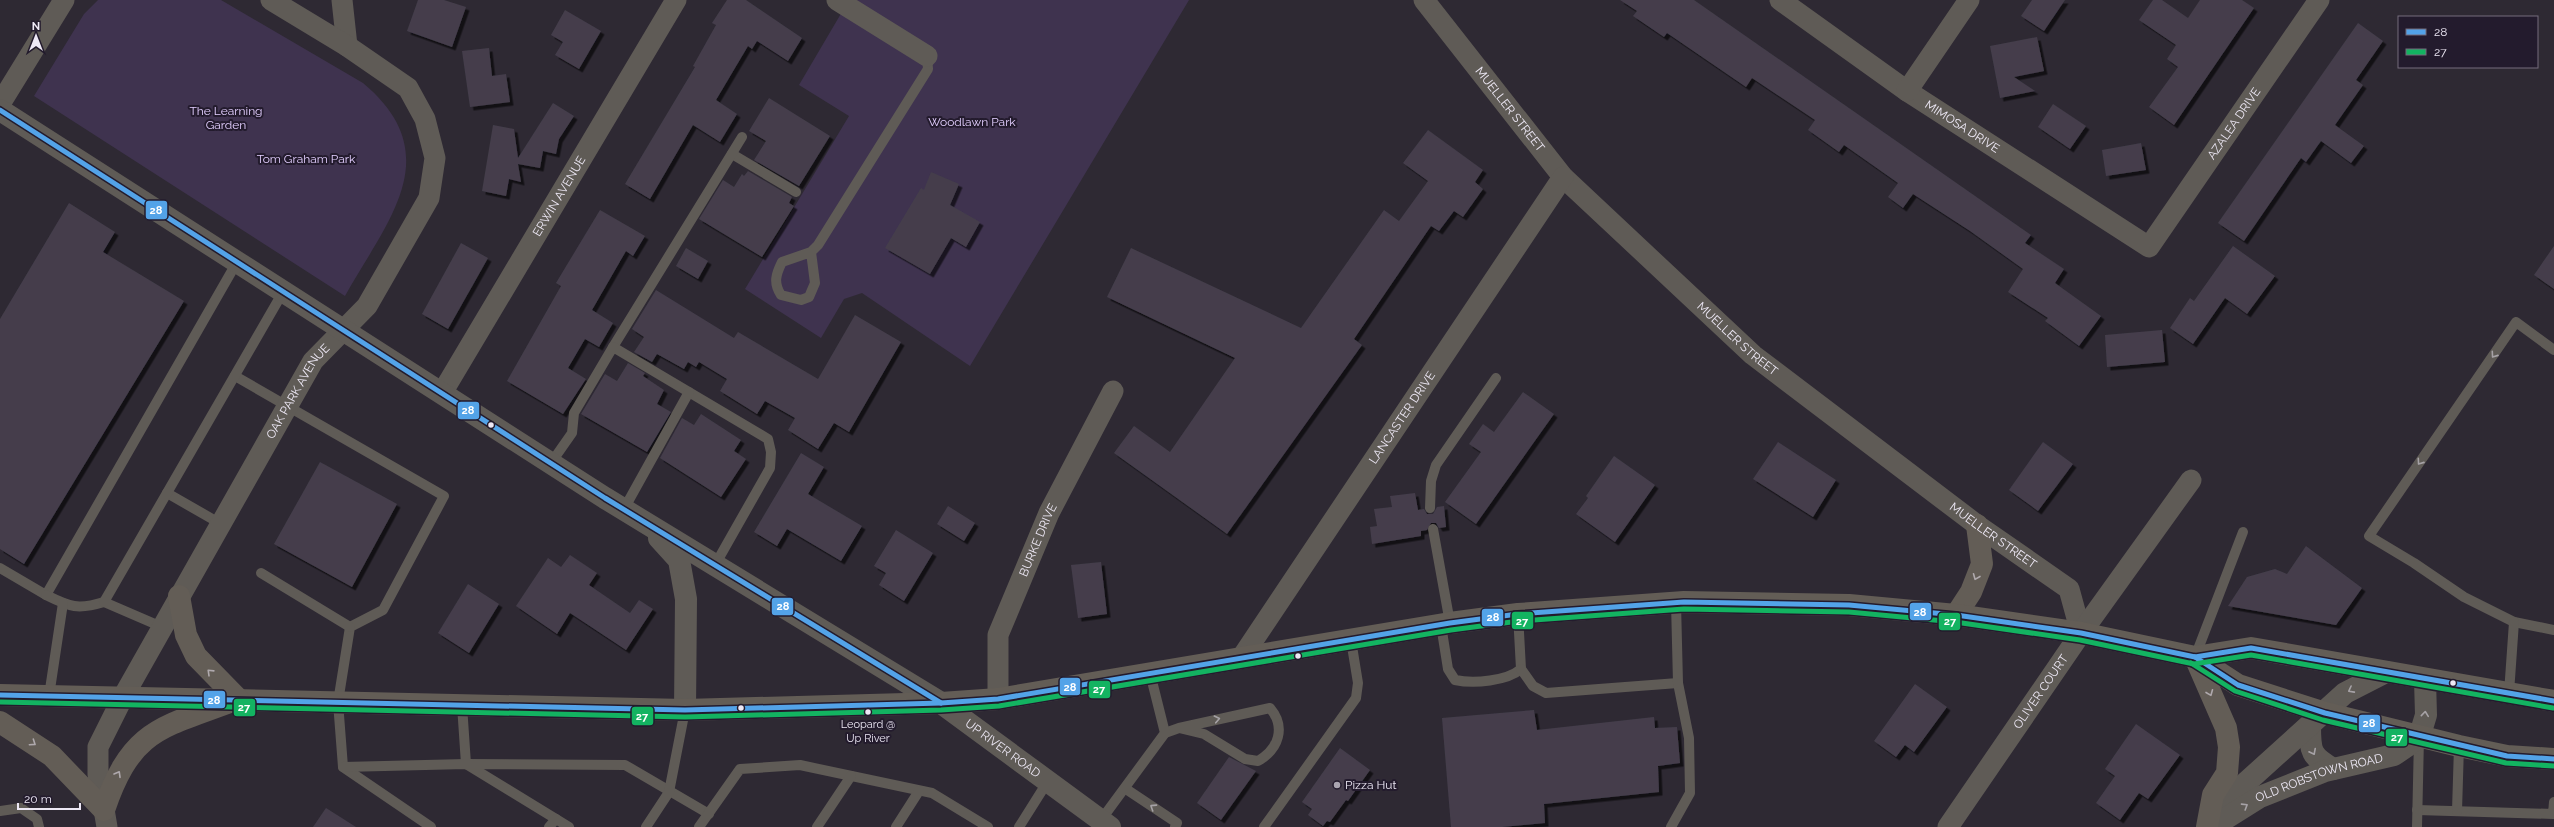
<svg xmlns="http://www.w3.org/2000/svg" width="2554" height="827" font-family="Raleway,sans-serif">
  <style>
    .green { fill: #3f334f }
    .building { fill: #443e4b; filter: url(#shadow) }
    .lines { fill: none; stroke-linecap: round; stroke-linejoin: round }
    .service { stroke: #5f5b56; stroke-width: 10 }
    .minor { stroke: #5f5b56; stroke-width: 21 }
    .tertiary { stroke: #5f5b56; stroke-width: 22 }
    .secondary { stroke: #635d56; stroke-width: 22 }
    .bus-1-casing { stroke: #231b2d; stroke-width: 8 }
    .bus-2-casing { stroke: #231b2d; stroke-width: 8 }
    .bus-1 { stroke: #53a3e8; stroke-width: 5 }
    .bus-2 { stroke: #13b361; stroke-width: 5 }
    .oneway { stroke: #a6a2a6 }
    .oneway2 { stroke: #afa9ad }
    .bus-dot { fill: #ede8f5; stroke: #231b2d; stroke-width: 1.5 }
    .poi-dot { fill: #aaa5b1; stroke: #231b2d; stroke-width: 1.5 }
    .labels { text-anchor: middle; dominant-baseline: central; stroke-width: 4; stroke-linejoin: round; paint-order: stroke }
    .bus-label { font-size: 11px; fill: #ede8f5; stroke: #231b2d }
    .street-label { font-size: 12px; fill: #ede8f5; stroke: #231b2d }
    .park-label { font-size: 12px; fill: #e3cfff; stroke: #231b2d }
    .poi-label { font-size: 12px; fill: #ede8f5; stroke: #231b2d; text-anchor: start }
    .line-badge { stroke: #231b2d; stroke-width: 1.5 }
    .badge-label { font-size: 11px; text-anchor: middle; font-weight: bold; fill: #fff }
  </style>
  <defs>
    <filter id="shadow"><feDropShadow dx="3.5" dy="3.5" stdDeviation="0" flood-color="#0009"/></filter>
  </defs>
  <rect width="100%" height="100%" fill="#2e2933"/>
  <!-- green -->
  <g class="green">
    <path d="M98,0H221L363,83C449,155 387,221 345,296L34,96L84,14Z"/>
    <path d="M849,0H1189L970,366L862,293L844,299L821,338L745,289L849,116L799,85Z"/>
  </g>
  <!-- building -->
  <g class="building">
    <path d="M418,0H444L466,7L452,47L407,31Z"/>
    <path d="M727,0H746L802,38L788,61L757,41L752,49L748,46L716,100L737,114L720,142L693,125L650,199L625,184L695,67L693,66L716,25L712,23Z"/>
    <path d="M1620,0H1694L2031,235L2025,243L2064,269L2055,283L2101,316L2079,346L2045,321L2048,318L2008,292L2023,269L1970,231L1913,194L1903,208L1888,197L1898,183L1844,145L1839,152L1808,130L1815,120L1752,78L1746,87L1667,33L1664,37L1633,16L1637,11Z"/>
    <path d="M2032,0H2065L2044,31L2021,16Z"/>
    <path d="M2153,0H2162L2188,18L2200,0H2242L2254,8L2174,125L2149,107L2178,67L2167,59L2176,45L2139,20Z"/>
    <path d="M565,10L601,31L579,69L555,55L563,42L551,35Z"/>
    <path d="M2358,23L2383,41L2356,80L2363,85L2335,125L2364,146L2351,163L2321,141L2306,162L2301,158L2244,241L2218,223Z"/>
    <path d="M2037,37L2044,71L2014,77L2035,91L2000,98L1990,46Z"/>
    <path d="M489,48L492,76L506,74L510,102L470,107L462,51Z"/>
    <path d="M769,98L830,136L799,186L754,160L766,141L749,131Z"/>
    <path d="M553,103L574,116L559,139L556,154L543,151L540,168L518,164L521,182L509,179L506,196L482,191L493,125L514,129L518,158Z"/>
    <path d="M2053,104L2086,126L2070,149L2038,127Z"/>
    <path d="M1428,130L1483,170L1475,182L1483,189L1463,217L1454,211L1439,231L1431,226L1354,339L1362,345L1227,534L1114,453L1134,426L1170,452L1235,358L1107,297L1131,248L1301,328L1384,210L1399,221L1428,181L1403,163Z"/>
    <path d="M2141,143L2146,170L2106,176L2102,150Z"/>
    <path d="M748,171L792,197L789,203L794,206L762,257L699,219L723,180L734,187L742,174L744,176Z"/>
    <path d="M931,172L959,184L950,205L980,222L966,247L951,238L930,274L885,248L921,188L924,190Z"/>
    <path d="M69,203L115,232L103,252L184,301L24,564L0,549V319Z"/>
    <path d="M600,210L645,236L633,256L626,251L592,310L613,323L599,347L585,339L568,368L586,379L563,414L507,381L561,286L556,283Z"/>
    <path d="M461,243L488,258L448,329L422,314Z"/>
    <path d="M2233,246L2275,276L2247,314L2225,298L2193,344L2170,328L2190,298L2194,301Z"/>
    <path d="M2554,246V289L2534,275Z"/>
    <path d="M686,248L708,261L698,279L676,266Z"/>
    <path d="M656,290L734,338L738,332L818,379L855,315L901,342L849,432L834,423L818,449L788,430L795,418L765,401L757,414L720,391L727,379L699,362L696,367L688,362L684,369L657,354L652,362L634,352L644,337L632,329Z"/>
    <path d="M2162,330L2165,362L2107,367L2105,335Z"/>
    <path d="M628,363L645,373L643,376L664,390L657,404L671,412L647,452L581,414L605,374L617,381Z"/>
    <path d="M1523,392L1554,414L1476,524L1445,502L1481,452L1469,444L1483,424L1494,432Z"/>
    <path d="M701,414L741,440L734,451L746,459L721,497L660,458L682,418L694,425Z"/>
    <path d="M1778,442L1836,480L1813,517L1753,479Z"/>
    <path d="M2043,442L2073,464L2038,511L2009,490Z"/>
    <path d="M801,453L824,467L808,494L862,526L841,561L787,529L777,546L754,532Z"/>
    <path d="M1614,456L1655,485L1615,542L1576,514L1588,498L1586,496Z"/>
    <path d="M320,462L397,504L352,587L274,544Z"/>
    <path d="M1415,493L1418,510L1424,509L1427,514H1433L1437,507L1444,506L1446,527L1439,528L1436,523H1431L1427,530L1421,531V536L1372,544L1370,527L1377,526L1374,509L1392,507L1390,496Z"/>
    <path d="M948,506L975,523L964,541L937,524Z"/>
    <path d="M896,530L933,553L904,601L879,585L886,573L874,566Z"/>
    <path d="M2306,546L2362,588L2336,625L2228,606L2247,577L2275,569L2287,574Z"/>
    <path d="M570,555L597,573L589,585L630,613L639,600L653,609L626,650L570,613L557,634L516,606L548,558L561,567Z"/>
    <path d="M1101,562L1107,614L1078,618L1071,565Z"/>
    <path d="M468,584L499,604L469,653L438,633Z"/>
    <path d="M1915,684L1947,707L1914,752L1905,745L1896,757L1874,741Z"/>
    <path d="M1534,710L1537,730L1654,717L1655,728L1677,727L1680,763L1658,766L1659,792L1544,804L1545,823L1502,827H1451L1442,718Z"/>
    <path d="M2136,724L2180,755L2148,799L2139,793L2120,820L2096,803L2115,776L2105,769Z"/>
    <path d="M1340,748L1370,770L1348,801L1346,800L1330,822L1327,821L1323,826L1308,815L1312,809L1302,802Z"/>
    <path d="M1229,757L1256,771L1221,820L1197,803Z"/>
    <path d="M326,808L356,827H313Z"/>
  </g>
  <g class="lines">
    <!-- service -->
    <g class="service">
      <path d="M732,154L796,192"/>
      <path d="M811,252L815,283L809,297L801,300L781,295C773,283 776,274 782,262L811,252L818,245L928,69L927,56"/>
      <path d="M613,347L742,137"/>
      <path d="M2554,350L2516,322L2369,536L2414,563L2464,597L2514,622L2554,630"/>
      <path d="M235,376L444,496L383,610L350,627L338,702L343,767L431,827"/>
      <path d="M551,463L572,433L574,413L613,347L768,439L771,452L770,468L715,565"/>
      <path d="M167,493L221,524"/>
      <path d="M1430,508L1431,481L1436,465L1496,378"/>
      <path d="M624,509L689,392"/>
      <path d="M1433,529L1450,623"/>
      <path d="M0,568L46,595L237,262"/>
      <path d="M261,573L350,627"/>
      <path d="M46,595C70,607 78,610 104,602"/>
      <path d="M1441,625L1448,669L1455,680C1474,684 1507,681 1521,669L1518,614"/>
      <path d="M162,627L104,602L283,292"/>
      <path d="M2195,657L2243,532"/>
      <path d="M1521,669L1533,686L1546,693L1678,683"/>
      <path d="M2509,693L2514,622"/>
      <path d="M49,696L63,603"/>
      <path d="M462,705L466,764L556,819"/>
      <path d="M1165,733L1179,728L1270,708C1286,727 1279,749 1258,761L1245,759L1204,734L1179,728"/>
      <path d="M343,767L466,764L625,765L709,814"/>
      <path d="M1126,789L1177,823L1175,827"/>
      <path d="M2417,810L2553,814L2554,802"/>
      <path d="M0,811L21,808L37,819L39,827"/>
      <path d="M2457,811L2459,746"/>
      <path d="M1101,820L1165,733L1150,673"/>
      <path d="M549,827L556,819L569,827"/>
      <path d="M646,827L669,792L685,710"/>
      <path d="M699,827L740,769L800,765L932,793L988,827"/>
      <path d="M817,827L851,776"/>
      <path d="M896,827L919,791"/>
      <path d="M1019,827L1048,781"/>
      <path d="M1264,827L1356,698L1358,683L1351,640"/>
      <path d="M1671,827L1690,793L1689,738L1678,683L1676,603"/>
      <path d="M2417,827L2419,738"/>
    </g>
    <!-- minor -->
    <g class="minor">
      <path d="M342,0L347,46"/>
      <path d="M837,0L927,56"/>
      <path id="s1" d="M1424,0L1563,177L1753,355L1977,525L2069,589L2081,633"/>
      <path id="s2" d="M1780,0L1907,91L2149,247L2319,0"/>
      <path d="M1907,91L1969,0"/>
      <path d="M0,104L64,0"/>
      <path id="s3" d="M442,393L676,0"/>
      <path id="s4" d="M1242,657L1563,177"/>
      <path id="s5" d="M998,699V635L1049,513L1113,391"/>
      <path id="s6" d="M107,827L98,774V747L123,697L313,361L367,306L429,198L435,158L425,119L408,88L347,46L271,0"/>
      <path id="s7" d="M1948,827L2081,633L2191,480"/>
    </g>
    <!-- tertiary -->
    <g class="tertiary">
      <path id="s8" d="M0,110L605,498L941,703L1110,827"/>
      <path d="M659,538L679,560L686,599L685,710"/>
      <path d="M2310,726C2310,752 2311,756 2333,769"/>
      <path d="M2213,822L2230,797L2345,693L2386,672"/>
      <path id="s9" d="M2212,827L2260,797L2325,771L2394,755L2419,738L2426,715L2425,680"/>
    </g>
    <!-- secondary -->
    <g class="secondary">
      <path d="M1956,615L1971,592L1982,564L1977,525"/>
      <path d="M2195,657L2238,685L2325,713L2459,746L2507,756L2554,759"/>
      <path d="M2195,657L2226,728L2229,747L2227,773L2213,795L2207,827"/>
      <path d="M0,695L685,710L941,703L998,699L1450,623L1518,614L1684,602L1849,605L1956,615L2081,633L2195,657L2251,648L2554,701"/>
      <path d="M0,722L52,756L104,810C132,727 162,728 238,699L196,656L186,635L179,596"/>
    </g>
    <defs>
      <g id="bus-1">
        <path d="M0,110L605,498L941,703"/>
        <path d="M2195,657L2238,685L2325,713L2507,756L2554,759"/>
        <path d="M0,695L685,710L941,703L998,699L1450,623L1518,614L1684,602L1849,605L1956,615L2081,633L2195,657L2251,648L2554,701"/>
      </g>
      <g id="bus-2">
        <path d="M2191,663L2235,691L2323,720L2506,763L2554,766"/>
        <path d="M0,702L685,717L941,710L999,706L1451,630L1519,621L1684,609L1849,612L1955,622L2080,640L2194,664L2251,655L2553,708"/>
      </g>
    </defs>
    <!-- bus-1 casing -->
    <use href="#bus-1" class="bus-1-casing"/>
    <!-- bus-2 casing -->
    <use href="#bus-2" class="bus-2-casing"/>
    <!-- bus-1 -->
    <use href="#bus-1" class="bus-1"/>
    <!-- bus-2 -->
    <use href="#bus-2" class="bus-2"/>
  </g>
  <!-- one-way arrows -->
  <defs><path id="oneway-chevron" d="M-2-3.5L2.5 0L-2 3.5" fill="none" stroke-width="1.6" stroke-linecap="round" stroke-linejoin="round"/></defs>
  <g class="oneway">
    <use href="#oneway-chevron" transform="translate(2494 355) rotate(125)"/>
    <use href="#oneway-chevron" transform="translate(2420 462) rotate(125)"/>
    <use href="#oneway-chevron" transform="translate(2351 690) rotate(152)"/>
    <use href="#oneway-chevron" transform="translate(2425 714) rotate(-84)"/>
    <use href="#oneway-chevron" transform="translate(1217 719) rotate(-12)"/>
    <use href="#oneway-chevron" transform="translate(2313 752) rotate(63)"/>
    <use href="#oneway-chevron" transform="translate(2245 806) rotate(-32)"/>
    <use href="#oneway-chevron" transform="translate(1153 807) rotate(-147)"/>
  </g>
  <g class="oneway2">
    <use href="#oneway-chevron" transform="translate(1976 577) rotate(112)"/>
    <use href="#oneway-chevron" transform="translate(210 672) rotate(-136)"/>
    <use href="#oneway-chevron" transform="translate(2210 693) rotate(68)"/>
    <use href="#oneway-chevron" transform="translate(33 743) rotate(34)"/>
    <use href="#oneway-chevron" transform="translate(118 774) rotate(-60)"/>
  </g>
  <!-- markers -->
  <g class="bus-dot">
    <circle cx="491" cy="425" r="3.5"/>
    <circle cx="1298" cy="656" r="3.5"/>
    <circle cx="2453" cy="683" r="3.5"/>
    <circle cx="741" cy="708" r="3.5"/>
    <circle cx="868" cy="712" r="3.5"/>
  </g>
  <circle class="poi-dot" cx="1337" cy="785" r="4"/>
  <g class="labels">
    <!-- bus labels -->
    <g class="bus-label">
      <text x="868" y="724">Leopard @<tspan x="868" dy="14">Up River</tspan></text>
    </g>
    <!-- street labels -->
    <g class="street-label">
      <text stroke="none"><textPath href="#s1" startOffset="139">MUELLER STREET</textPath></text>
      <text stroke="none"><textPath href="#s2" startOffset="594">AZALEA DRIVE</textPath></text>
      <text stroke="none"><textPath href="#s2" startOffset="222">MIMOSA DRIVE</textPath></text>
      <text stroke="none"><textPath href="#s3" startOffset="229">ERWIN AVENUE</textPath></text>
      <text stroke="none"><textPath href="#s1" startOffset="463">MUELLER STREET</textPath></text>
      <text stroke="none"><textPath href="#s6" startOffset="489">OAK PARK AVENUE</textPath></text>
      <text stroke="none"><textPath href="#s4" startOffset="288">LANCASTER DRIVE</textPath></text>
      <text stroke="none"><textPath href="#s1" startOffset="786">MUELLER STREET</textPath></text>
      <text stroke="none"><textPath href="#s5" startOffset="167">BURKE DRIVE</textPath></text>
      <text stroke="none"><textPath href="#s7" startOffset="164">OLIVER COURT</textPath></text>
      <text stroke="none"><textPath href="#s8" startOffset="1189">UP RIVER ROAD</textPath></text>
      <text stroke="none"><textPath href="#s9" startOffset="119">OLD ROBSTOWN ROAD</textPath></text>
    </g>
    <!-- park labels -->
    <g class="park-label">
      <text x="226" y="111">The Learning<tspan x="226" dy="14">Garden</tspan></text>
      <text x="972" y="122">Woodlawn Park</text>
      <text x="306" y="159">Tom Graham Park</text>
    </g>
    <!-- poi labels -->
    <g class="poi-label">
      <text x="1345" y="785">Pizza Hut</text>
    </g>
  </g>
  <g class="line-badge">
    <rect x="145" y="200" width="23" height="20" rx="4" fill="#53a3e8"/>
    <rect x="457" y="401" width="23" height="19" rx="4" fill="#53a3e8"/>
    <rect x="771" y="597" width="23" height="19" rx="4" fill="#53a3e8"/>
    <rect x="1909" y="602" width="23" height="19" rx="4" fill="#53a3e8"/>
    <rect x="1481" y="608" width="23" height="19" rx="4" fill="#53a3e8"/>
    <rect x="1511" y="611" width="23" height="19" rx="4" fill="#13b361"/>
    <rect x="1938" y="612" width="23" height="19" rx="4" fill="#13b361"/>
    <rect x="1059" y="677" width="22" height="19" rx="4" fill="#53a3e8"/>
    <rect x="1088" y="680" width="23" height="19" rx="4" fill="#13b361"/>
    <rect x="203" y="690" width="23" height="19" rx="4" fill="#53a3e8"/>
    <rect x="233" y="698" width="23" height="19" rx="4" fill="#13b361"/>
    <rect x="631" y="706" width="23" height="20" rx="4" fill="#13b361"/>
    <rect x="2358" y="714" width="23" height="19" rx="4" fill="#53a3e8"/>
    <rect x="2385" y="728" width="23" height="19" rx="4" fill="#13b361"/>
  </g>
  <g class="badge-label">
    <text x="156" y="214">28</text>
    <text x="468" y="414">28</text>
    <text x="783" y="610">28</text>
    <text x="1920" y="616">28</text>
    <text x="1493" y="621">28</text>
    <text x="1522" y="625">27</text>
    <text x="1950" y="625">27</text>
    <text x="1070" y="691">28</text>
    <text x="1099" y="693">27</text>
    <text x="214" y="704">28</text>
    <text x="244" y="711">27</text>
    <text x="642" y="720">27</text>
    <text x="2369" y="727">28</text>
    <text x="2397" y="741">27</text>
  </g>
  <!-- legend -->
  <rect x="2398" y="16" width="140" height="52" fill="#231b2d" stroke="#746d7d"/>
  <rect x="2406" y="29" width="20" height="6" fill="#53a3e8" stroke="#746d7d"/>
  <text x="2434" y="36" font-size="12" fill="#ede8f5">28</text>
  <rect x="2406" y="49" width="20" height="6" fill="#13b361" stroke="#746d7d"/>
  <text x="2434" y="56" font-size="12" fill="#ede8f5">27</text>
  <!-- north arrow -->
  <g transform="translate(36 36)" stroke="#231b2d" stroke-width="3" paint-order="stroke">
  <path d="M0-3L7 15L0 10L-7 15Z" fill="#ede8f5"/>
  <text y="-6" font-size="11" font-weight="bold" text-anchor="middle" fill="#ede8f5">N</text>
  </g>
  <!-- scale -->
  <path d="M18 803v6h62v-6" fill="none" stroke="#ede8f5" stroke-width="2"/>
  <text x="24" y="803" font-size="12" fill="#ede8f5" stroke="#231b2d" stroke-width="3" paint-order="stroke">20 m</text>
</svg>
